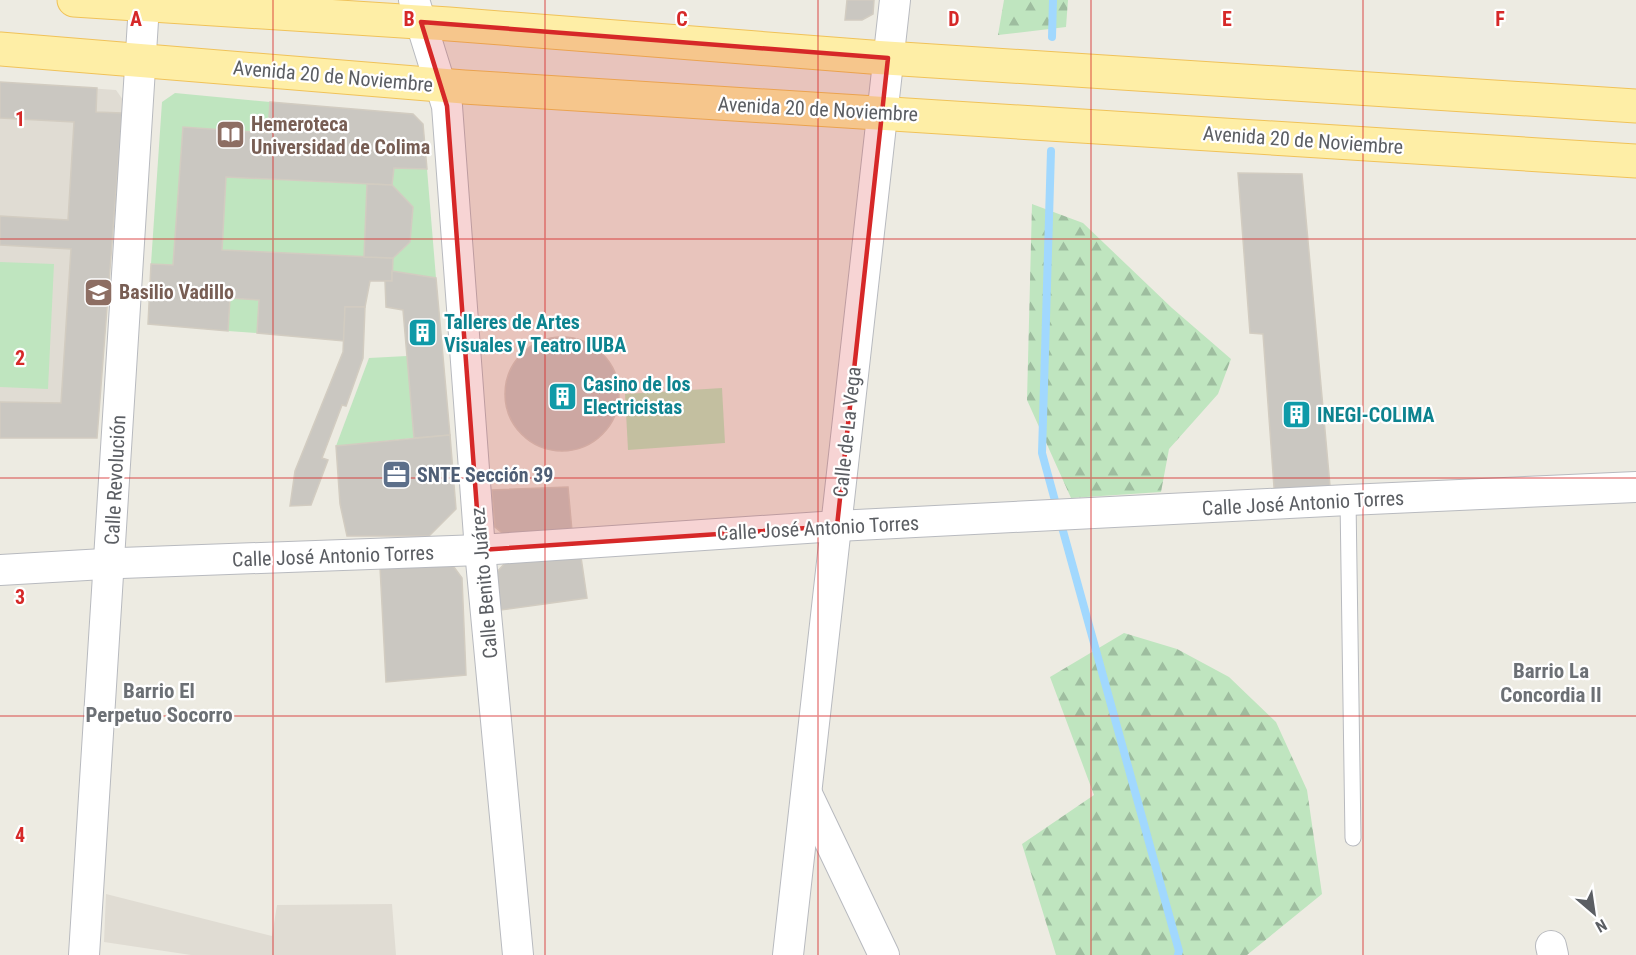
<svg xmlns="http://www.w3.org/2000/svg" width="1636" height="955" font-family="'Roboto Condensed',sans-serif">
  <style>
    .education { fill: #e0dcd3 }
    .forest { fill: url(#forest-firs) }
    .green { fill: #bfe5bf }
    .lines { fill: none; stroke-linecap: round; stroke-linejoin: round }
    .stream { stroke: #a1d8fe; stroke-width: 8 }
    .building { fill: #cac7c1; stroke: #d2ccc1; stroke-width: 1.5 }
    .service-casing { stroke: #b8babf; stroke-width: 17 }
    .minor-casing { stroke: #b8babf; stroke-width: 32 }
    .primary-casing { stroke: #f0c259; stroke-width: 35 }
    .service { stroke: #fff; stroke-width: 15 }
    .minor { stroke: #fff; stroke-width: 30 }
    .primary { stroke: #feeea6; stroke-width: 33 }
    .marked { fill: #d62828; fill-opacity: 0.2; stroke: #d62828; stroke-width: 4.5; stroke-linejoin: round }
    .grid { fill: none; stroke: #d62828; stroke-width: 1.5; stroke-opacity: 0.55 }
    .labels { text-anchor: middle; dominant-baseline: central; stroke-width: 4.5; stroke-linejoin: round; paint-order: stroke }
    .street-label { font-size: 20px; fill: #5b5e63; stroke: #fff }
    .education-label { font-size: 20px; font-weight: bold; fill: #785e54; stroke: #fff; text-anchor: start }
    .culture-label { font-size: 20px; font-weight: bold; fill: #0d838f; stroke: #fff; text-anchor: start }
    .service-label { font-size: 20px; font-weight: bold; fill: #4e5e75; stroke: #fff; text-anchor: start }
    .neighbourhood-label { font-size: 21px; font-weight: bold; fill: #6c7075; stroke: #fff }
    .grid-label { font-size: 20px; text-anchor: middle; font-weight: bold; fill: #d62828; stroke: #fff; stroke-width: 4.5; stroke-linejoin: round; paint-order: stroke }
  </style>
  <defs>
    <pattern id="forest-firs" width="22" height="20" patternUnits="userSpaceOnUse" patternTransform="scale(1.5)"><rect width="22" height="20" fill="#bfe5bf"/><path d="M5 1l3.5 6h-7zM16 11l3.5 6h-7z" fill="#9ebd9f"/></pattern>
  </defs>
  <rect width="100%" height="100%" fill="#edebe2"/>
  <!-- education -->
  <g class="education">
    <path d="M0,82L116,90L123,100L97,438H0Z"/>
    <path d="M106,894L272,936L277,905L392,904L396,955H191L104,942Z"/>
  </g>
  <!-- forest -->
  <g class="forest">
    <path d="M1004,0H1068L1066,27L998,35Z"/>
    <path d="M1032,204L1083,223L1172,308L1231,359L1218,394L1169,449L1161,492L1071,498L1027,400Z"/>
    <path d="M1124,633L1177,649L1229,677L1276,722L1307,790L1322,894L1247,955H1056L1022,844L1094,795L1050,677Z"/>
  </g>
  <!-- green -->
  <g class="green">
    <path d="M175,93L270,102L268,133L183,127L173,265L151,264L162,102Z"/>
    <path d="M394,168L427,169L436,278L392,271L393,258L410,242L413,207L392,185Z"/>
    <path d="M226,177L367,184L364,257L222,250Z"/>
    <path d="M0,262L54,264L48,389L0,387Z"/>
    <path d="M230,298L259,300L257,333L228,331Z"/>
    <path d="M407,356L414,438L336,446L369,358Z"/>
    <path d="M722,388L725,443L628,450L625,394Z"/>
  </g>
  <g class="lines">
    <!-- stream -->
    <g class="stream">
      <path d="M1052,37L1053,0"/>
      <path d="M1051,151L1042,453L1057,508"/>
      <path d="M1060,520L1179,951L1178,955"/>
    </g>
  </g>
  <!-- building -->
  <g class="building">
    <path d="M847,0H874L873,14L862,20H845Z"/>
    <path d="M0,82L97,88L96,112L122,113L97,438H0V402L61,403L71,249L0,245V216L68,220L74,122L0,118Z"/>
    <path d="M270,102L413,114L423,124L427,169L394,168L392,185L226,177L222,250L393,258L392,281H370L365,307H345L344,341L257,333L259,300L230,298L228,331L148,324L151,264L173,265L183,127L268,133Z"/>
    <path d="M1238,173L1302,174L1331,497L1275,501L1263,334L1250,333Z"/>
    <path d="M367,184L392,185L413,207L410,242L393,258L364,257Z"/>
    <path d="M392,271L436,278L450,435L414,438L403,310L386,307L385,281H392Z"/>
    <path d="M345,307H365L363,358L346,406L342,405L322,458L328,460L311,505L290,506L295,471L343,352Z"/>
    <circle cx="562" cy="394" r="57"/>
    <path d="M450,435L456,509L429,536H347L340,504L336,446Z"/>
    <path d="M568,487L572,531L506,536L495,527L492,490Z"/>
    <path d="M581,557L587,598L501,610L495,574L506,562Z"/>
    <path d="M451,563L462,578L466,675L386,682L380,567Z"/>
  </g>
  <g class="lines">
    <defs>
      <path id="service" d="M1348,500L1353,838"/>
      <g id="minor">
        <path d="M414,0L447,106L480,550L518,955"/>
        <path d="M0,570L121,563L480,550L837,526L1348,500L1636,487"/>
        <path d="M807,794L884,955"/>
        <path d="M1551,946L1553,955"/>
        <path d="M84,955L144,5"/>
        <path d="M788,955L895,0"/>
      </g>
      <g id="primary">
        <path d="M74,0L449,24L871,57L1636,106"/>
        <path d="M0,49L464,87L1636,161"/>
      </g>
    </defs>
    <!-- service casing -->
    <use href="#service" class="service-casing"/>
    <!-- minor casing -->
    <use href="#minor" class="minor-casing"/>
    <!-- primary casing -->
    <use href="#primary" class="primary-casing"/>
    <!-- service -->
    <use href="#service" class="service"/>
    <!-- minor -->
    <use href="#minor" class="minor"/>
    <!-- primary -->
    <use href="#primary" class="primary"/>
  </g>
  <!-- marked area -->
  <path class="marked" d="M421,22L888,58L837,526L480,550L447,106Z"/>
  <!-- grid -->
  <path class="grid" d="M273,0V955M545,0V955M818,0V955M1091,0V955M1363,0V955M0,239H1636M0,478H1636M0,716H1636"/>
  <!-- icons -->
  <defs>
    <symbol id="library-square" viewBox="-11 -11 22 22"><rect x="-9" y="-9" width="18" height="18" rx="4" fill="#8d6e63" stroke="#fff"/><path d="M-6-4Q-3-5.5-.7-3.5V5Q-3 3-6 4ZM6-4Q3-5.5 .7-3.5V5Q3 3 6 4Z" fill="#fff"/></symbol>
    <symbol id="school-square" viewBox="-11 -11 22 22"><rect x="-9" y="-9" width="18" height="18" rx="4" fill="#8d6e63" stroke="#fff"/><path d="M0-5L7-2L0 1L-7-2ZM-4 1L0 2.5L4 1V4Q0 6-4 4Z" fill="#fff"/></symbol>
    <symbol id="building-square" viewBox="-11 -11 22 22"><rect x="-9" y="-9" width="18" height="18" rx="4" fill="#0f9aa8" stroke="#fff"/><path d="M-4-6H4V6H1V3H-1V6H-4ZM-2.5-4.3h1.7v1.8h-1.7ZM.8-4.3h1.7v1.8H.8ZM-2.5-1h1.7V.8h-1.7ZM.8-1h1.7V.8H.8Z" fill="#fff"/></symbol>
    <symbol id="office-square" viewBox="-11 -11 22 22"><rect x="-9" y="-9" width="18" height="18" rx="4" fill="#5c6f8a" stroke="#fff"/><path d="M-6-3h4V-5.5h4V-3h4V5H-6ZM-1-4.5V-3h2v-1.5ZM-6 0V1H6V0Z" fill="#fff"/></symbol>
  </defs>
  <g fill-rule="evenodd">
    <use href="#library-square" x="214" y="118" width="33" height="33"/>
    <use href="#school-square" x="82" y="276" width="33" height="33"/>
    <use href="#building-square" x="406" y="316" width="33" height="33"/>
    <use href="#building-square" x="546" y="380" width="33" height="33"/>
    <use href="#building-square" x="1280" y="398" width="33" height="33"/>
    <use href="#office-square" x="380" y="458" width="33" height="33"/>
  </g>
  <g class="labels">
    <!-- street labels -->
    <g class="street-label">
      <text transform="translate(333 76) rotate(5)">Avenida 20 de Noviembre</text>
      <text transform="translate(818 109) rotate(3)">Avenida 20 de Noviembre</text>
      <text transform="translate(1303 140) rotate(4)">Avenida 20 de Noviembre</text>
      <text transform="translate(847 432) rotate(-84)">Calle de La Vega</text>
      <text transform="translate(115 480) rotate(-87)">Calle Revolución</text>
      <text transform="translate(1303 503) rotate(-3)">Calle José Antonio Torres</text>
      <text transform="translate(818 528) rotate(-3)">Calle José Antonio Torres</text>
      <text transform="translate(333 556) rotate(-2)">Calle José Antonio Torres</text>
      <text transform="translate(484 583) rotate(-95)">Calle Benito Juárez</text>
    </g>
    <!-- education labels -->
    <g class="education-label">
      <text x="251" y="124">Hemeroteca<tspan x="251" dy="23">Universidad de Colima</tspan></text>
      <text x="119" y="292">Basilio Vadillo</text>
    </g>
    <!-- culture labels -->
    <g class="culture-label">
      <text x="444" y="322">Talleres de Artes<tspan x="444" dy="23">Visuales y Teatro IUBA</tspan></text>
      <text x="583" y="384">Casino de los<tspan x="583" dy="23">Electricistas</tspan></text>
      <text x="1317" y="415">INEGI-COLIMA</text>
    </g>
    <!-- service labels -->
    <g class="service-label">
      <text x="417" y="475">SNTE Sección 39</text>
    </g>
    <!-- neighbourhood labels -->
    <g class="neighbourhood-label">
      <text x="1551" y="671">Barrio La<tspan x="1551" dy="24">Concordia II</tspan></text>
      <text x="159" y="691">Barrio El<tspan x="159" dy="24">Perpetuo Socorro</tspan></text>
    </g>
  </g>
  <g class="grid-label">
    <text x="136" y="26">A</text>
    <text x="409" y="26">B</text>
    <text x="682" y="26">C</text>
    <text x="954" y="26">D</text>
    <text x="1227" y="26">E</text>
    <text x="1500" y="26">F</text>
    <text x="20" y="126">1</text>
    <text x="20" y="365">2</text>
    <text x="20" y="604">3</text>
    <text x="20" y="842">4</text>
  </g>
  <!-- north arrow -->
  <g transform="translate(1594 913) rotate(151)" stroke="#ffffff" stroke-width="4.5" paint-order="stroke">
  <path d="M0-4.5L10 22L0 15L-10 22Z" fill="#5b5e63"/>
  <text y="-9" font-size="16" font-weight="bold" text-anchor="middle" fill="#5b5e63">N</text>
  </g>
</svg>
